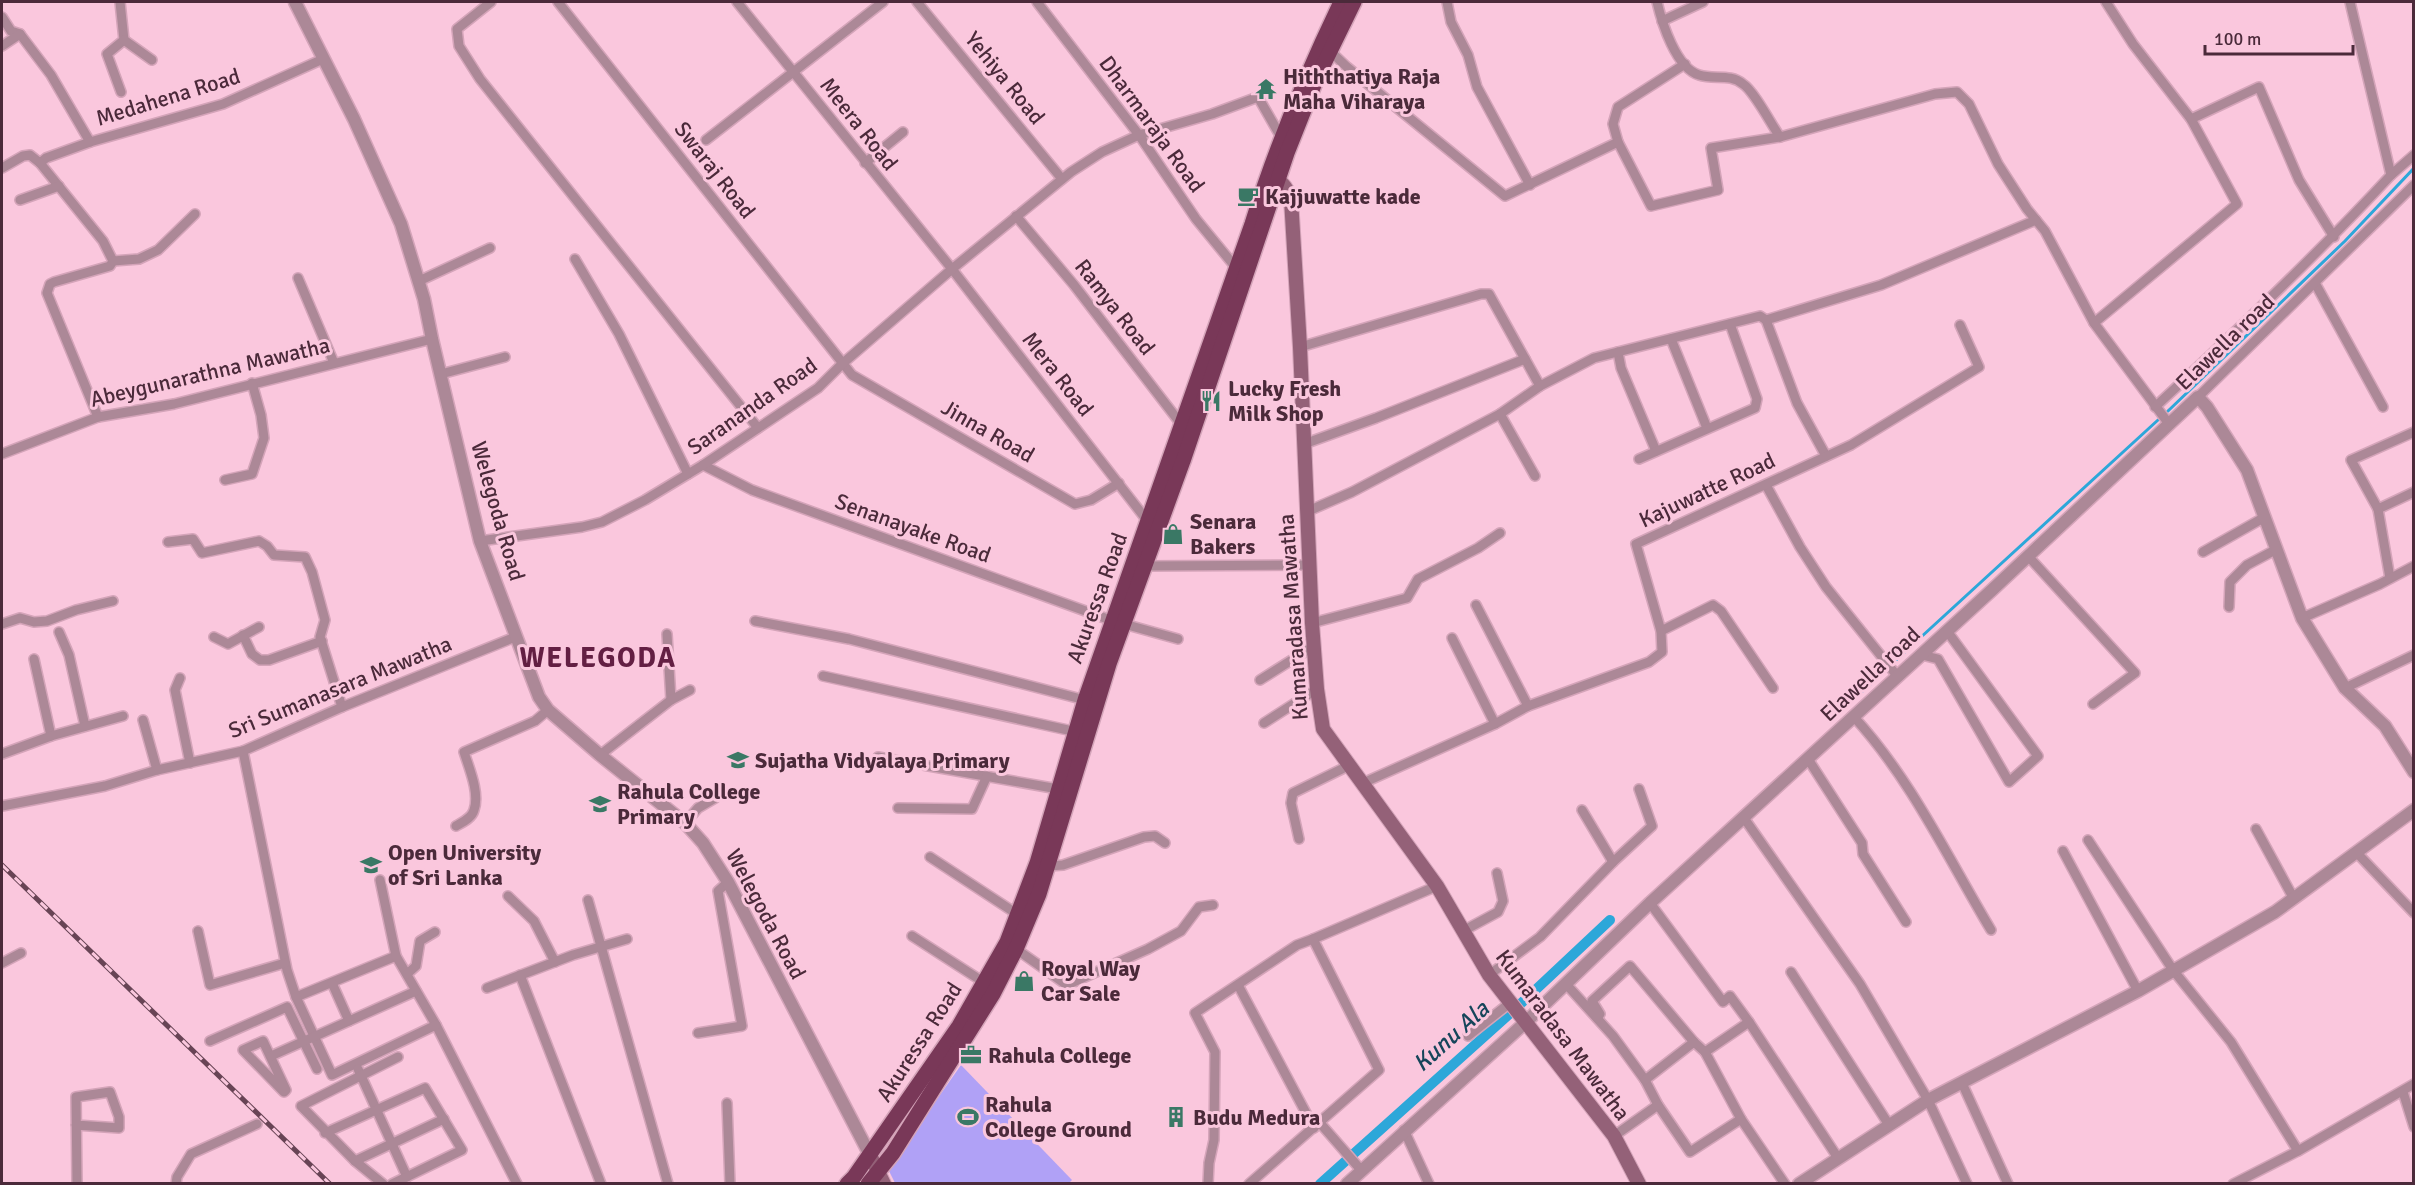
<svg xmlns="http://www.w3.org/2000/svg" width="2415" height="1185" font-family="Signika,sans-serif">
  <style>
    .garden { fill: #b0a1f6 }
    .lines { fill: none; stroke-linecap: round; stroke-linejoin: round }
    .stream { stroke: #2da7d9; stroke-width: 3 }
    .canal { stroke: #2da7d9; stroke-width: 10 }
    .minor-casing { stroke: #d4a4b9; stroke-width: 12 }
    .tertiary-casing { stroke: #d4a4b9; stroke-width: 15 }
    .secondary-casing { stroke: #d4a4b9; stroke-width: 16 }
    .trunk-casing { stroke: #d4a4b9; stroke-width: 18 }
    .minor { stroke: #ac8897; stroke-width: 9 }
    .tertiary { stroke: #ac8897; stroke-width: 12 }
    .secondary { stroke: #946178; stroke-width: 14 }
    .trunk { stroke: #793858; stroke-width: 15 }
    .rail-casing { stroke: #684455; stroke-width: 5 }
    .rail { stroke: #fac7dd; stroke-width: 3; stroke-dasharray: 9; stroke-linecap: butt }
    .labels { text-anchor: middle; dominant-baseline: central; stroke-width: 6; stroke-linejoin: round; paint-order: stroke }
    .poi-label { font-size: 22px; font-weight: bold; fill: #4b2a3a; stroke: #fac7dd; text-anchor: start }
    .street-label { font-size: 22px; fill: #4b2a3a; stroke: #fac7dd }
    .water-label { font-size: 24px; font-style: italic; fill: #15455a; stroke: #fac7dd }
    .district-label { font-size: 28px; font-weight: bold; letter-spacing: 1.5px; fill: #631f43; stroke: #fac7dd }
  </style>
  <rect width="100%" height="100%" fill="#fac7dd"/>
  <!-- garden -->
  <path class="garden" d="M961,1065L1072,1180L1068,1184L895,1183L888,1169Z"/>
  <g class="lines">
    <!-- stream -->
    <g class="stream">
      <path d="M2168,411L2345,241L2414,168"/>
      <path d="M1896,660L2158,420"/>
      <path d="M1863,691L1887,669"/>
    </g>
    <!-- canal -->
    <path class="canal" d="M1320,1184L1515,1009L1610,920"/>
    <defs>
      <g id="minor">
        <path d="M120,2L124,40L107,54L121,92"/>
        <path d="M491,2L457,29L459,46L480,79L758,428"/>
        <path d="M558,2L852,375L1075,504L1091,500L1119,483"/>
        <path d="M737,2L952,269L1149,523"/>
        <path d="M917,2L1062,179"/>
        <path d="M1037,2L1139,135L1196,219L1237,269"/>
        <path d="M1447,2L1451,22L1468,55L1477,87L1530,185"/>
        <path d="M1657,2C1662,23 1676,68 1699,75C1714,80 1730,73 1743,84C1754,91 1771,124 1780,137"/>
        <path d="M2106,2L2133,44L2191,119L2237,204L2094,323L2169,424"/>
        <path d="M2,17L11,31L20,34L51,75L90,142"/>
        <path d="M1662,21L1703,2"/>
        <path d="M124,40L152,60"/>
        <path d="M2,46L20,34"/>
        <path d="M1330,51L1347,67L1505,196L1618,142L1613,124L1618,107L1685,64"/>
        <path d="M2191,119L2259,87L2299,180L2334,237"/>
        <path d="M706,140L883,2"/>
        <path d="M1618,142L1651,206L1718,190L1711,148L1780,137L1935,94L1957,92L1969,104L1998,164L2027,209L2045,231L2094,323"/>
        <path d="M40,163L46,158L90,142L223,104L323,59"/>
        <path d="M865,163L903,132"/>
        <path d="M2,168L23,156L30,155L40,163L103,241L113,261L110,266L54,282L50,284L47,293L98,417"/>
        <path d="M2391,175L2414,155"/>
        <path d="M20,200L59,186"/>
        <path d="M1016,216L1074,285L1181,424"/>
        <path d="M575,259L619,334L688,474"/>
        <path d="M113,261L139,259L158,250L195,214"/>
        <path d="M298,278L334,363"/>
        <path d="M419,281L490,248"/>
        <path d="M2315,283L2383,407"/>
        <path d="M1766,320L1881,285L2036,220"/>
        <path d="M1671,339L1707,428"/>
        <path d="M1300,347L1481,294H1489L1540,386"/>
        <path d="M1618,352L1621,368L1656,451"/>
        <path d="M441,374L505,357"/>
        <path d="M2198,397L2414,185"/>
        <path d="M2155,407C2236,332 2316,256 2391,175L2350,2"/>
        <path d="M1500,414L1535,476"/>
        <path d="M1304,444L1376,418L1525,359"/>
        <path d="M2,454L98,417L174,404L432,339"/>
        <path d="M1639,459L1755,408L1757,399L1730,324"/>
        <path d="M703,465L752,490L1113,621"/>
        <path d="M225,480L252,474L264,438L261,415L252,383"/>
        <path d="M1766,485L1800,547L1826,587L1898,677"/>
        <path d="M2378,509L2414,492"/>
        <path d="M1306,512L1352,492L1500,414L1540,386L1594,358L1760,316L1766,320L1797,403L1826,456"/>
        <path d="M480,541L582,527L602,522L645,500L703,465L818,388L842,364L952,269L1071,172L1102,152L1139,135L1212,114L1258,97L1281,137"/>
        <path d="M168,542L193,539L202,553L259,541L267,546L274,555L305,557L312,572L325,620L320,637L342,707"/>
        <path d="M2203,552L2265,517"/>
        <path d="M2028,556L2135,673L2093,704"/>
        <path d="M1145,566L1309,565"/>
        <path d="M2390,578L2378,509L2351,460L2414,432"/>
        <path d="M1476,605L1528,706"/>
        <path d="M2229,607L2230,582L2247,565L2277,549"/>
        <path d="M2302,618L2380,584L2414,566"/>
        <path d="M755,621L849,639L1085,700"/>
        <path d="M1312,623L1407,598L1418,579L1478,548L1500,533"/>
        <path d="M2,624L20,618L34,622L47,621L76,610L113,601"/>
        <path d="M1124,624L1178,639"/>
        <path d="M1661,631L1713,605L1721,611L1773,688"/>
        <path d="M59,632L69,655L85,726"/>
        <path d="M667,634L671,700"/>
        <path d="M243,635L252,654L260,660H269L322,641"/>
        <path d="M214,637L228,644L259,627"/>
        <path d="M1452,638L1495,724"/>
        <path d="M1922,655L1938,659L2009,782L2038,756L1947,631"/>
        <path d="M34,659L51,736"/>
        <path d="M823,676L1077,732"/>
        <path d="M180,678L175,690L190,763"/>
        <path d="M1260,680L1314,646"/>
        <path d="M2345,688L2414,655"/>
        <path d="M1854,717C1911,779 1948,858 1991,930"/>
        <path d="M143,720L157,770"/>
        <path d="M1264,723L1317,689"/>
        <path d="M243,751L287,970L296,997L396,956"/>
        <path d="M2,754L51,736L123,716"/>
        <path d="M600,755L671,700L690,690"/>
        <path d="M878,757L1058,789"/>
        <path d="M1808,759L1862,843L1863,854L1906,922"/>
        <path d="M1363,783L1495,724L1528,706L1649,662L1662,652L1661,631L1636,544L1851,445L1979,367L1960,325"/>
        <path d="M2,806L105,786L157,770L243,751L342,707L515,637"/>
        <path d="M898,808L972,809L987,776"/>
        <path d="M1582,810L1613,862"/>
        <path d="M1744,818L1860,984L1928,1100L1967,1184"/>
        <path d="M685,823L698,808L715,798"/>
        <path d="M456,826C463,822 472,818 474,810C480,793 469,768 464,752L535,721L548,710"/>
        <path d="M2256,829L2294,899"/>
        <path d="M1299,839L1291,803L1293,793L1350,765"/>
        <path d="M2088,840L2173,970L2231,1042L2298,1151"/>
        <path d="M2063,851L2138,991"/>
        <path d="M2357,853L2414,913"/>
        <path d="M930,857L1017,914"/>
        <path d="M1049,866L1063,865L1144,837L1155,836L1165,843"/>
        <path d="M380,880L396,956L436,1025L517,1184"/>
        <path d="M508,896L534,921L555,962"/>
        <path d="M588,900L668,1184"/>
        <path d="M1650,903L1723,1002L1730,996L1749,1022"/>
        <path d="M198,931L210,985L285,963"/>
        <path d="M1463,931L1498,912L1503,901L1497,873"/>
        <path d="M912,936L985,983"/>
        <path d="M1313,939L1437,886"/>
        <path d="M1016,949L1067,985L1148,949L1181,931L1199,907L1213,905"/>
        <path d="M2,963L21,953"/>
        <path d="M1791,972L1889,1125"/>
        <path d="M407,974L416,966L420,941L435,932"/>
        <path d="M520,975L601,1184"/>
        <path d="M1489,975L1540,937L1613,862L1652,826L1639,789"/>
        <path d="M332,983L349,1021"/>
        <path d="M1566,984L1613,1036L1645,1080L1658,1105L1690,1152L1741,1119"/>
        <path d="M1238,985L1314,1128"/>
        <path d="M487,988L573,955L627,939"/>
        <path d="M296,997L332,1075L436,1025"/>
        <path d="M1597,1018L1600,1014L1592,1001L1630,966L1694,1042"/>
        <path d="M698,1033L742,1026L718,891L728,882"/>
        <path d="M1468,1036L1511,1002"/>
        <path d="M210,1041L287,1007L317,1069"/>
        <path d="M263,1041L286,1090L284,1092L243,1050Z"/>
        <path d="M1705,1052L1749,1022L1838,1158"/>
        <path d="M271,1056L416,991"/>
        <path d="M358,1069L407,1177"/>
        <path d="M1645,1080L1694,1042L1705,1052L1741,1119L1785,1184"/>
        <path d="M1962,1083L2008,1184"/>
        <path d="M2403,1092L2414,1127"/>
        <path d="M727,1103L730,1184"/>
        <path d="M1320,1123L1361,1170"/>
        <path d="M76,1125L119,1128V1117L110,1092L76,1097L77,1184"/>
        <path d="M1404,1130L1429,1184"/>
        <path d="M325,1133L425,1088L462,1150L392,1184"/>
        <path d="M1614,1136L1658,1105"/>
        <path d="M355,1161L444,1119"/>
        <path d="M176,1184L177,1177L191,1154L257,1124"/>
        <path d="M383,1184L355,1161L301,1106L398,1057"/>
        <path d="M1208,1184L1209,1163L1214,1140L1215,1052L1195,1013L1297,945L1313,939L1379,1070L1249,1184"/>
        <path d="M2233,1184L2298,1151L2414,1084"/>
      </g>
      <g id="tertiary">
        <path d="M295,2L354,119L401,224L424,299L432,339L480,541L539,697L548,710L600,755L685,823L703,843L728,882L870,1155"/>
        <path d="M1347,1184L1526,1022L1650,903L1992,590L2198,397L2207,407L2247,470L2302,618L2345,688L2385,726L2414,772"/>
        <path d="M1799,1184L1928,1100L2138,991L2275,912L2414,810"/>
      </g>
      <g id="secondary">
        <path d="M1268,177C1282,180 1286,186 1291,199L1300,347L1312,623L1317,689L1323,729L1437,886L1489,975L1614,1136L1639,1184"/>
        <path d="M870,1155L884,1184"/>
      </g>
      <g id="trunk">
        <path d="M847,1184L854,1177L959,1026L1007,942L1037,863L1085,700L1252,224C1276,146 1306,75 1341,2"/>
        <path d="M868,1184L893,1153L993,994L1016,949L1039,894L1109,664L1183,461L1287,153L1316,80L1354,2"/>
      </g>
    </defs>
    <!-- minor casing -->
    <use href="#minor" class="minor-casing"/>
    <!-- tertiary casing -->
    <use href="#tertiary" class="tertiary-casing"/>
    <!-- secondary casing -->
    <use href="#secondary" class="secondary-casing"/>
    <!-- trunk casing -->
    <use href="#trunk" class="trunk-casing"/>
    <!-- minor -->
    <use href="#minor" class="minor"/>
    <!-- tertiary -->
    <use href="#tertiary" class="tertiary"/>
    <!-- secondary -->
    <use href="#secondary" class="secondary"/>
    <!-- trunk -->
    <use href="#trunk" class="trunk"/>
    <defs>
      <path id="rail" d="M2,865L330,1184"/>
    </defs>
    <!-- rail casing -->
    <use href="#rail" class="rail-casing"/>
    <!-- rail -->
    <use href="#rail" class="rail"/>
  </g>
  <!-- icons -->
  <defs>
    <symbol id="temple-bare" viewBox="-9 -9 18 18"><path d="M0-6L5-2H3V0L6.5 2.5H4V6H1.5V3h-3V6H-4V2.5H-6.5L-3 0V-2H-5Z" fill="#3a7865" stroke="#fac7dd" stroke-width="2.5" paint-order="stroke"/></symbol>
    <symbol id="cafe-bare" viewBox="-9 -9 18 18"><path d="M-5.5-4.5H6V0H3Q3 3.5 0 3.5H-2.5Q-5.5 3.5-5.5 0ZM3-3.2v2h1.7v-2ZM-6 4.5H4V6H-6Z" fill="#3a7865" stroke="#fac7dd" stroke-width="2.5" paint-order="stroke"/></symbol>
    <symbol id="restaurant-bare" viewBox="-9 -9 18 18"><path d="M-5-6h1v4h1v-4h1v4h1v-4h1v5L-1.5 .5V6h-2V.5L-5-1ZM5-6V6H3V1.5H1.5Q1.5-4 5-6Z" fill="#3a7865" stroke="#fac7dd" stroke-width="2.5" paint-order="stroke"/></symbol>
    <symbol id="shop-bare" viewBox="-9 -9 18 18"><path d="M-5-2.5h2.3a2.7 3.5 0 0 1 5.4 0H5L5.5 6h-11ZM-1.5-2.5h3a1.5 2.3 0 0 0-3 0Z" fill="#3a7865" stroke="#fac7dd" stroke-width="2.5" paint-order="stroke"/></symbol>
    <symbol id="school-bare" viewBox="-9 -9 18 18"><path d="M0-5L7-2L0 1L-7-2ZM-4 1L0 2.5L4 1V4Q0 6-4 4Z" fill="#3a7865" stroke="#fac7dd" stroke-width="2.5" paint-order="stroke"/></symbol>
    <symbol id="university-bare" viewBox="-9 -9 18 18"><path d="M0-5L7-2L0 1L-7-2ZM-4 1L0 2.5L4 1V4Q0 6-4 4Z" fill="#3a7865" stroke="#fac7dd" stroke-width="2.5" paint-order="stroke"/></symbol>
    <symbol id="office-bare" viewBox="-9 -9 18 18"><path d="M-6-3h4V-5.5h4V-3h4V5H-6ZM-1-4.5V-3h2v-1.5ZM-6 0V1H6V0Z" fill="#3a7865" stroke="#fac7dd" stroke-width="2.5" paint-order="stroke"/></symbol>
    <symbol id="stadium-bare" viewBox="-9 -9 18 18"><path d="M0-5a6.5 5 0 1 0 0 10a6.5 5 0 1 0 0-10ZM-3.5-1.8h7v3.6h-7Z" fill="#3a7865" stroke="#fac7dd" stroke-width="2.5" paint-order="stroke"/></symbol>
    <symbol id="building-bare" viewBox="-9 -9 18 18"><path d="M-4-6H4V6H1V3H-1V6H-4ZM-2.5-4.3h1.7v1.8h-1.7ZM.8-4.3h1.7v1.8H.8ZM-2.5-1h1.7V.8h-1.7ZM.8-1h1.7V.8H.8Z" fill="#3a7865" stroke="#fac7dd" stroke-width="2.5" paint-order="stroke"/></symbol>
  </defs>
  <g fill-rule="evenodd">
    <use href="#temple-bare" x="1251" y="74" width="30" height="30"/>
    <use href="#cafe-bare" x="1233" y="181" width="30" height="30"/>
    <use href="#restaurant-bare" x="1196" y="386" width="30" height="30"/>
    <use href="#shop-bare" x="1158" y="519" width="30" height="30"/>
    <use href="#school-bare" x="723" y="745" width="30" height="30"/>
    <use href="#school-bare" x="585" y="789" width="30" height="30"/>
    <use href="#university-bare" x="356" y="850" width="30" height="30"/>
    <use href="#shop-bare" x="1009" y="966" width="30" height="30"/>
    <use href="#office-bare" x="956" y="1040" width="30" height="30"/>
    <use href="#stadium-bare" x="953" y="1102" width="30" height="30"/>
    <use href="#building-bare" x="1161" y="1102" width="30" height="30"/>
  </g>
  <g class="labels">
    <!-- poi labels -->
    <g class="poi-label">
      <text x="1283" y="76">Hiththatiya Raja<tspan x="1283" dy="25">Maha Viharaya</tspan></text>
      <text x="1265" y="196">Kajjuwatte kade</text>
      <text x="1228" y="388">Lucky Fresh<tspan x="1228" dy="25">Milk Shop</tspan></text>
      <text x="1190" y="521">Senara<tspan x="1190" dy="25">Bakers</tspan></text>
      <text x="755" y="760">Sujatha Vidyalaya Primary</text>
      <text x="617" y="791">Rahula College<tspan x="617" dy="25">Primary</tspan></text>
      <text x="388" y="852">Open University<tspan x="388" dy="25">of Sri Lanka</tspan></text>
      <text x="1041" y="968">Royal Way<tspan x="1041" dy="25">Car Sale</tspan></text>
      <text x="988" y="1055">Rahula College</text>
      <text x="985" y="1104">Rahula<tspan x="985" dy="25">College Ground</tspan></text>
      <text x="1193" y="1117">Budu Medura</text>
    </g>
    <!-- street labels -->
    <g class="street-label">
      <text transform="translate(1005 78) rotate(51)">Yehiya Road</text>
      <text transform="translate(168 97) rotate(-17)">Medahena Road</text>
      <text transform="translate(859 124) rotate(52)">Meera Road</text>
      <text transform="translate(1152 124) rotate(54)">Dharmaraja Road</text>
      <text transform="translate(715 170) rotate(52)">Swaraj Road</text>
      <text transform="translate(1115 307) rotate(52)">Ramya Road</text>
      <text transform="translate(2225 342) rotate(-44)">Elawella road</text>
      <text transform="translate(210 372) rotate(-13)">Abeygunarathna Mawatha</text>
      <text transform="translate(1058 374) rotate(52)">Mera Road</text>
      <text transform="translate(752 406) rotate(-35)">Sarananda Road</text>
      <text transform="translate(988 431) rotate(30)">Jinna Road</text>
      <text transform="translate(1707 490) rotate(-25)">Kajuwatte Road</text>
      <text transform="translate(498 511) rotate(74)">Welegoda Road</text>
      <text transform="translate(913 528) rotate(20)">Senanayake Road</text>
      <text transform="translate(1097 598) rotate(-70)">Akuressa Road</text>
      <text transform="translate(1293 617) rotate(-94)">Kumaradasa Mawatha</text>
      <text transform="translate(1870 674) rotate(-43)">Elawella road</text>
      <text transform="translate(340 687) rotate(-22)">Sri Sumanasara Mawatha</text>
      <text transform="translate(766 914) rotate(62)">Welegoda Road</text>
      <text transform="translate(1563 1035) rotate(53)">Kumaradasa Mawatha</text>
      <text transform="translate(919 1042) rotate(-57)">Akuressa Road</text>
    </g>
    <!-- water labels -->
    <g class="water-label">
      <text transform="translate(1451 1036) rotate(-42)">Kunu Ala</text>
    </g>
    <!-- district labels -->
    <g class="district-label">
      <text x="598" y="658">WELEGODA</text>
    </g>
  </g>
  <!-- border -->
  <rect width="2415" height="1185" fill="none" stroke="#4b2a3a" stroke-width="6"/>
  <!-- scale -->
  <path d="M2205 45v9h148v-9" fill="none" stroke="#4b2a3a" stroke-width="3"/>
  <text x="2214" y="45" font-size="18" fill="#4b2a3a" stroke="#fac7dd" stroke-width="4.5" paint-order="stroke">100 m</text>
</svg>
